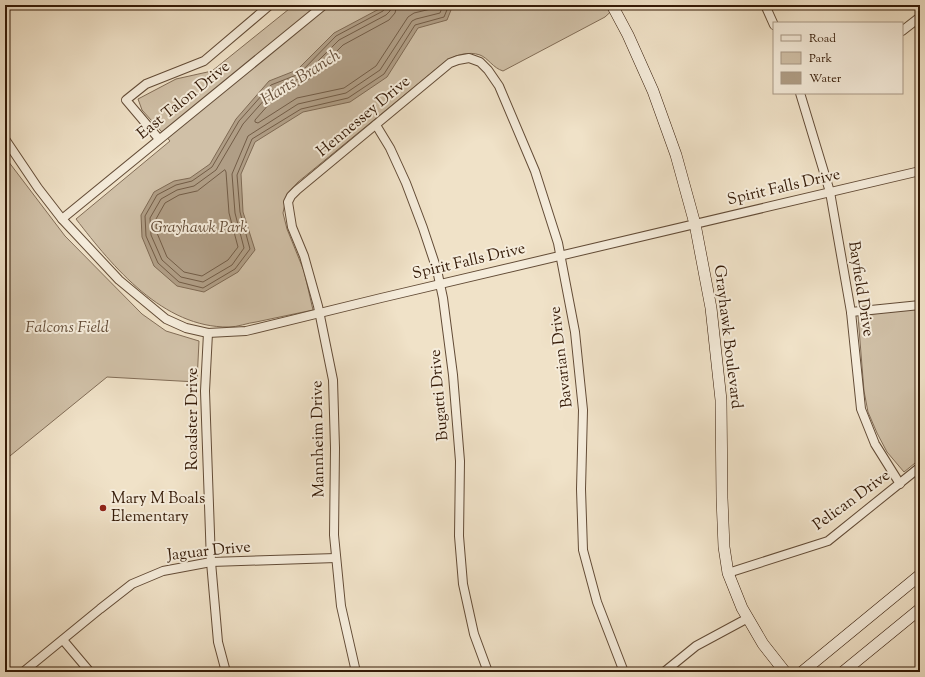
<svg xmlns="http://www.w3.org/2000/svg" width="925" height="677" font-family="'Sorts Mill Goudy',serif">
  <style>
    .green { fill: #d0c0a7; stroke: #826d57 }
    .water { fill: #b09e86; stroke: #7e6953 }
    .lines { fill: none; stroke-linecap: round; stroke-linejoin: round }
    .shore { stroke: #725c46; stroke-width: 1 }
    .street-casing { stroke: #634c37; stroke-width: 10 }
    .secondary-casing { stroke: #341a07; stroke-width: 12 }
    .street { stroke: #f5ecdb; stroke-width: 8 }
    .secondary { stroke: #f5ecdb; stroke-width: 11 }
    .poi-dot { fill: #8f2418; stroke: #f5ecdb; stroke-width: 1.5 }
    .labels { text-anchor: middle; dominant-baseline: central; stroke-width: 4; stroke-linejoin: round; paint-order: stroke }
    .street-label { font-size: 16px; fill: #341a07; stroke: #f5ecdb }
    .park-label { font-size: 16px; font-style: italic; fill: #634c37; stroke: #f5ecdb }
    .poi-label { font-size: 16px; fill: #341a07; stroke: #f5ecdb; text-anchor: start }
    .water-label { font-size: 17px; font-style: italic; fill: #664f3a; stroke: #f5ecdb }
  </style>
  <rect width="100%" height="100%" fill="#f0e2c8"/>
  <filter id="stains"><feTurbulence type="fractalNoise" baseFrequency=".005" numOctaves="4"/><feColorMatrix values="0 0 0 0 .2 0 0 0 0 .09 0 0 0 0 .02 0 0 0 .5 -.17"/></filter>
  <radialGradient id="worn" r=".72"><stop offset=".6" stop-color="#630" stop-opacity="0"/><stop offset="1" stop-color="#630" stop-opacity=".3"/></radialGradient>
  <!-- green -->
  <g class="green">
    <path d="M294,5H618L605,17L503,71C493,68 488,58 480,55C469,51 455,55 446,61L298,182L287,194L283,213L287,229L304,271L313,310C294,314 275,318 256,322C247,323 238,327 229,327C163,328 113,267 76,219L170,141L142,110L138,99L176,79L212,71Z"/>
    <path d="M5,157L65,236L142,314L166,331L199,341L197,382L107,377L5,460Z"/>
    <path d="M916,308L920,314V459L904,472L887,452L877,433L868,412L864,391L858,316Z"/>
  </g>
  <!-- water -->
  <path class="water" d="M383,5H453L447,20L418,28L387,77L350,102L303,112L255,142L241,174L243,212L255,250L238,272L204,292L177,286L154,266L142,237L141,215L154,192L174,181L190,178L210,164L236,119L269,81L297,70L334,33L381,8Z"/>
  <g class="lines">
    <!-- shore -->
    <g class="shore">
      <path d="M386,5L385,8L383,11L336,36L299,74L271,85L239,121L212,167L192,181L176,185L157,195L145,216L146,236L158,263L179,282L203,288L235,269L250,249L240,212L237,175L252,139L301,109L348,98L384,74L415,25L444,17L449,5"/>
      <path d="M391,5L390,11L386,15L339,40L301,78L274,89L243,124L216,170L194,186L177,190L161,199L150,218L151,235L162,260L181,277L203,282L232,265L244,248L235,213L232,174L248,136L298,104L346,93L380,70L412,21L416,19L440,13L443,5"/>
      <path d="M397,5L395,13L389,20L343,45L306,82L278,94L255,120V122L258,123L297,98L344,88L376,66L408,17L414,13L435,8L437,5"/>
      <path d="M225,170L226,172L229,213L238,247L228,260L202,276L184,272L167,257L157,233L156,219L165,203L179,195L197,191Z"/>
    </g>
    <defs>
      <g id="street">
        <path d="M765,5L774,25"/>
        <path d="M902,31L920,17"/>
        <path d="M800,93L830,192L851,312L861,409L875,444L900,484"/>
        <path d="M376,125L390,148L406,183L423,228L437,270L443,298L453,375L460,461L459,536L463,584L474,634L488,672"/>
        <path d="M5,139L38,188L62,219L119,280L166,319L186,328L208,333L246,331L381,298L920,171"/>
        <path d="M159,139L126,100L146,84L204,61L270,5"/>
        <path d="M62,219L324,5"/>
        <path d="M851,312L920,305"/>
        <path d="M208,333L205,391L211,562L218,642L226,672"/>
        <path d="M728,573L828,541L920,467"/>
        <path d="M63,640L90,672"/>
        <path d="M23,672L100,609L132,584L163,571L211,562L336,558"/>
        <path d="M356,672L341,606L334,535L335,448L333,380L318,306L304,256L292,227L288,202L291,196L297,190L450,63L458,60L469,58L480,62L488,70L499,86L535,171L558,243L575,332L583,410L581,489L583,550L597,602L624,672"/>
        <path d="M664,672L696,646L748,618"/>
      </g>
      <g id="secondary">
        <path d="M612,5L628,35L653,91L676,155L695,224L711,308L721,400L722,498L724,547L728,573L742,608L763,644L785,672"/>
        <path d="M802,672L920,575"/>
        <path d="M843,672L920,609"/>
      </g>
    </defs>
    <!-- street casing -->
    <use href="#street" class="street-casing"/>
    <!-- secondary casing -->
    <use href="#secondary" class="secondary-casing"/>
    <!-- street -->
    <use href="#street" class="street"/>
    <!-- secondary -->
    <use href="#secondary" class="secondary"/>
  </g>
  <!-- markers -->
  <circle class="poi-dot" cx="103" cy="508" r="4"/>
  <g class="labels">
    <!-- street labels -->
    <g class="street-label">
      <text transform="translate(184 101) rotate(-39)">East Talon Drive</text>
      <text transform="translate(364 117) rotate(-40)">Hennessey Drive</text>
      <text transform="translate(784 188) rotate(-13)">Spirit Falls Drive</text>
      <text transform="translate(469 262) rotate(-13)">Spirit Falls Drive</text>
      <text transform="translate(860 289) rotate(81)">Bayfield Drive</text>
      <text transform="translate(727 337) rotate(83)">Grayhawk Boulevard</text>
      <text transform="translate(562 357) rotate(-97)">Bavarian Drive</text>
      <text transform="translate(440 395) rotate(-95)">Bugatti Drive</text>
      <text transform="translate(193 419) rotate(-90)">Roadster Drive</text>
      <text transform="translate(319 439) rotate(-91)">Mannheim Drive</text>
      <text transform="translate(852 501) rotate(-36)">Pelican Drive</text>
      <text transform="translate(209 552) rotate(-6)">Jaguar Drive</text>
    </g>
    <!-- park labels -->
    <g class="park-label">
      <text x="199" y="228">Grayhawk Park</text>
      <text x="67" y="328">Falcons Field</text>
    </g>
    <!-- poi labels -->
    <g class="poi-label">
      <text x="111" y="499">Mary M Boals<tspan x="111" dy="18">Elementary</tspan></text>
    </g>
    <!-- water labels -->
    <g class="water-label">
      <text transform="translate(301 78) rotate(-32)">Harts Branch</text>
    </g>
  </g>
  <!-- margin -->
  <rect width="925" height="677" fill="none" stroke="#f0e2c8" stroke-width="20"/>
  <rect x="6" y="6" width="913" height="665" fill="none" stroke="#341a07" stroke-width="2"/>
  <rect x="10" y="10" width="905" height="657" fill="none" stroke="#341a07"/>
  <!-- legend -->
  <rect x="773" y="22" width="130" height="72" fill="#f5ecdb" stroke="#a89886"/>
  <rect x="781" y="35" width="20" height="6" fill="#f5ecdb" stroke="#a89886"/>
  <text x="809" y="42" font-size="12" fill="#341a07">Road</text>
  <rect x="781" y="52" width="20" height="12" fill="#d0c0a7" stroke="#a89886"/>
  <text x="809" y="62" font-size="12" fill="#341a07">Park</text>
  <rect x="781" y="72" width="20" height="12" fill="#b09e86" stroke="#a89886"/>
  <text x="809" y="82" font-size="12" fill="#341a07">Water</text>
  <rect width="100%" height="100%" filter="url(#stains)"/>
  <rect width="100%" height="100%" fill="url(#worn)"/>
</svg>
